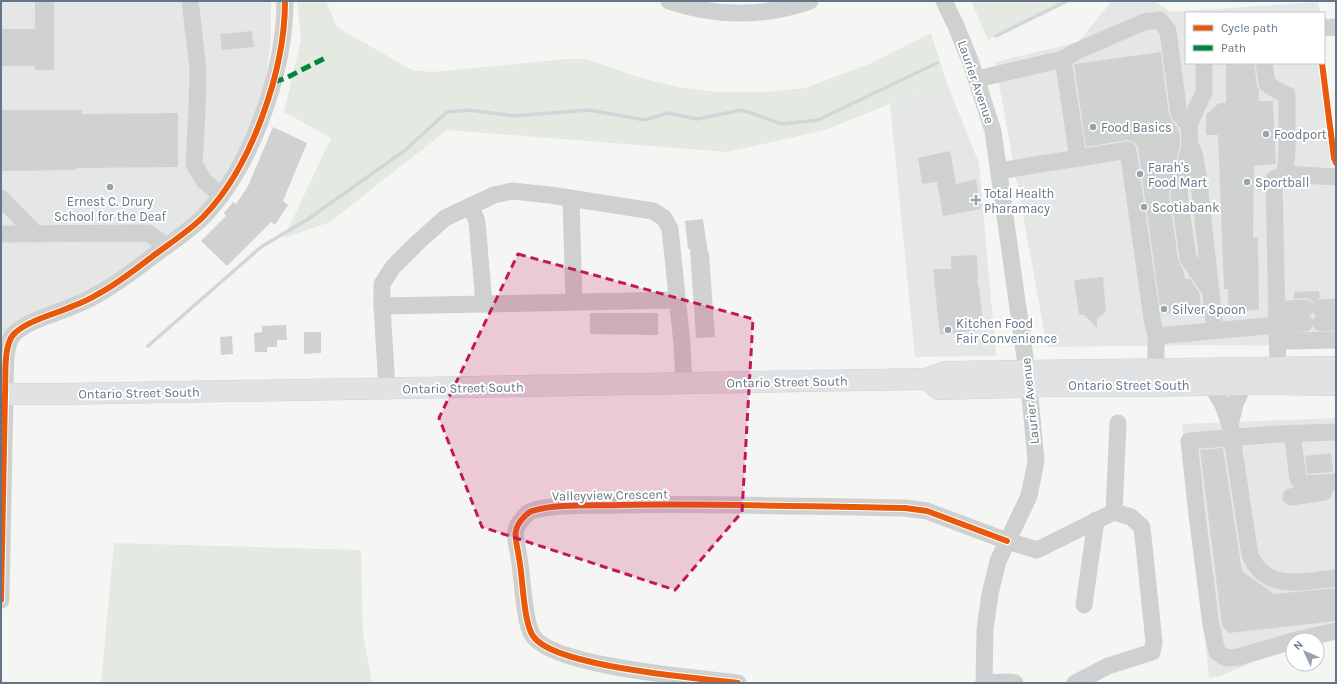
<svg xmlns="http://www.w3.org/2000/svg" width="1337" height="684" font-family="Karla,sans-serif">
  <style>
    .built { fill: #e5e7e6 }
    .green { fill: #e4e9e2 }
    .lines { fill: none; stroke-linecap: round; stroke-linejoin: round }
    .stream { stroke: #cfd7da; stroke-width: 3.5 }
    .building { fill: #d0d2d2 }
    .major-casing { stroke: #d0d2d2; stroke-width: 22 }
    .minor { stroke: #cfd1d1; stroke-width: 17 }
    .major { stroke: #e1e2e3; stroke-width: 21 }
    .quiet { stroke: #00873e; stroke-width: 5; stroke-dasharray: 10 5; stroke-linecap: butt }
    .cycleway-casing { stroke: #fff; stroke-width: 8 }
    .cycleway { stroke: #e8590c; stroke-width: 6 }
    .marked { fill: #c2185b; fill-opacity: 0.2; stroke: #c2185b; stroke-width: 3; stroke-dasharray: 8 5; stroke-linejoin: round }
    .poi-dot { fill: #97a3ac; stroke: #fff; stroke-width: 1.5 }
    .labels { text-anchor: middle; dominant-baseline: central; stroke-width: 4; stroke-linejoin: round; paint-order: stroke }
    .street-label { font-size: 13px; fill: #647686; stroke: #fff }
    .poi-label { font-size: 13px; fill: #647686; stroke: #fff; text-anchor: start }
  </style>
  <rect width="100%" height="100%" fill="#f5f6f4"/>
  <!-- built -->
  <g class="built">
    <path d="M1,1H271V38L263,101L232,169L194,219L102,285L1,343Z"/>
    <path d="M1112,1H1155L1171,12L1318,2L1320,13H1186V63H1324V50L1336,155V346L1205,345L1047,347L995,62L1078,42Z"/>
    <path d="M948,86L979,163L996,356L915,357L890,104Z"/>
    <path d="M1336,418V639L1278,652L1223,675L1209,678L1182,424Z"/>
  </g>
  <!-- green -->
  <g class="green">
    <path d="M297,1H326L337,27L412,70L432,72L566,59H586L641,78L678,87L715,92H767L805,88L869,64L931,33L948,86L890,104L825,130L727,152L447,130L330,222L284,238L331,138L284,112L301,40Z"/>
    <path d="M971,1H1067L988,40Z"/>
    <path d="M114,543L361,550L363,633L372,683H101Z"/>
  </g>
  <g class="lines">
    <!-- stream -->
    <g class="stream">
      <path d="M996,36L1067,1"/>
      <path d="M148,346L261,247L308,219L404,151L447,112L469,110L513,116L589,110L645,120L668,113L697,119L742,110L782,124L818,120L937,63"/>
    </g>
  </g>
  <!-- building -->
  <g class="building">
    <path d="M35,1H54V70H35V66H1V29H35Z"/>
    <path d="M252,31L254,47L222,50L220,34Z"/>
    <path d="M1161,52L1169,115L1172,121L1178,128L1180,137V145L1169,194L1178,259L1183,269L1185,279H1190L1199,292L1201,308L1161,314L1138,148L1136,144L1132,141L1127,140L1086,147L1074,64Z"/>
    <path d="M1226,63H1254L1257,85L1259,90V101H1273L1276,164L1254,166L1253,238L1258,237L1259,310H1249L1248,312L1228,310V289H1224L1218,135H1206V115L1219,103H1226Z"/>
    <path d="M1,110H82V114L178,113V167L76,168V170L1,171Z"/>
    <path d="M273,127L307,143L283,201L288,205L275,225L271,222L227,266L201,241L226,216L224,213L233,202L236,204L248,186Z"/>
    <path d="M950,151L956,184L976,179L981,209L943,216L937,182L922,184L918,158Z"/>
    <path d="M703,219L708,253H709L715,337L696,338L690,249H688L685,221Z"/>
    <path d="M977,255L978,286H979L984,329L940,335L933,269H951V256Z"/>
    <path d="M1103,277L1106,311L1097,319V328L1084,315H1079L1074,280Z"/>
    <path d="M1319,291L1320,298L1313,302L1309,299L1305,298L1294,299V292Z"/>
    <path d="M590,313H658V335L590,334Z"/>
    <path d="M286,325L287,340H277V347H267V352H255L254,333L262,332V326Z"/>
    <path d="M304,332H321V353L304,354Z"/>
    <path d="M232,336L233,354L221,355L220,337Z"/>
    <path d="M1223,448L1242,571L1274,594L1336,588V621L1229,633L1222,626L1200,450Z"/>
    <path d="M1331,453L1333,472L1307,474L1305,456Z"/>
  </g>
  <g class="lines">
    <defs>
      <g id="major">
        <path d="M926,379L939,389L1054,386H1146L1270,384L1336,385"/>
        <path d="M1,394H61L926,379L945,372L1336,367"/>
      </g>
    </defs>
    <!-- major casing -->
    <use href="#major" class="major-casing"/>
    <!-- minor -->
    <g class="minor">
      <path d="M190,1L198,69L197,110L194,164L204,181L221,195"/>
      <path d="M669,1C714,17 766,17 810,1"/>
      <path d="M944,1L956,26L971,63L993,131L1029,386L1036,461L1029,496L998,561L990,594L985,629L984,683"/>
      <path d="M1324,28L1336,27"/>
      <path d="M1063,59L1077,51L1144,22L1160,20L1168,31L1179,114L1189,125"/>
      <path d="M1204,63V92L1189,125L1190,145L1194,153L1198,174L1215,330"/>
      <path d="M1264,63L1267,84L1278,91L1287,95V149L1285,174"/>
      <path d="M977,79L1063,59L1078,158"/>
      <path d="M1189,149L1179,193L1188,258L1209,289"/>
      <path d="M999,171L1128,150L1152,319L1156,336V370L1150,379"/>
      <path d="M1,198L36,234"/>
      <path d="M571,198L574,302"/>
      <path d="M471,206L477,222L484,304"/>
      <path d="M1,234L148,233L166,246"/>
      <path d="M382,306L677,300"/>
      <path d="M1305,308L1288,309L1289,341L1336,340"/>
      <path d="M1320,308L1336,307"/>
      <path d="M1321,323L1336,322"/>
      <path d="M1156,336L1277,325L1274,179L1285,174L1336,177"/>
      <path d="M1273,379L1278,368L1277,325L1305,323"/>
      <path d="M1211,385L1223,405L1230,425L1250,555C1266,593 1304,581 1336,578"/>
      <path d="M387,389L382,306V284L393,267L417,243L445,218L494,195L512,191L550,195L653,211L664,218L670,229L682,344L684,384"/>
      <path d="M1230,425L1235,404L1244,384"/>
      <path d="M1292,433L1298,479L1301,483L1306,484L1336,482"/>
      <path d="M1291,497L1324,492"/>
      <path d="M1114,512L1118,423"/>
      <path d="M1,600L5,394C6,378 3,347 13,335C25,321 56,314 73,306C81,303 90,299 98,294C119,283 138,267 157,253C172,242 190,230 203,217C252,167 285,70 285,1"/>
      <path d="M1084,605L1096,520"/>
      <path d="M1296,640L1336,631"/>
      <path d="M1293,641L1238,657L1226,658L1217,652L1211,625L1197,515L1189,441L1277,434L1336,432"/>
      <path d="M738,683C699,678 553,667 533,636C523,621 523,577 519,558C517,541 510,531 524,517C526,515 528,512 532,511C555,503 597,506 622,505C716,503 811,507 905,508L927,511L1007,541L1037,550L1114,512L1131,517L1142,527L1154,642L1152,652L1108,666L1075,683"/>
      <path d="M984,683L1008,682L1015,683"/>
    </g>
    <!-- major -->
    <use href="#major" class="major"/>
    <!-- quiet -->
    <path class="quiet" d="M274,82L286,78L327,57"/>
    <defs>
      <g id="cycleway">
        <path d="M1322,63L1334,158L1336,163"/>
        <path d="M1,600L5,394C6,378 3,347 13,335C25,321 56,314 73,306C81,303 90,299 98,294C119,283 138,267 157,253C172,242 190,230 203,217C252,167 285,70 285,1"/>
        <path d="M738,683C699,678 553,667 533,636C523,621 523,577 519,558C517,541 510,531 524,517C526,515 528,512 532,511C555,503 597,506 622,505C716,503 811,507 905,508L927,511L1007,541"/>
      </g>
    </defs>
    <!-- cycleway casing -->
    <use href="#cycleway" class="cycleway-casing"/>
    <!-- cycleway -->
    <use href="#cycleway" class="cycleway"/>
  </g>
  <!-- marked area -->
  <path class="marked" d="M518,254L753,319L742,512L675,590L482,527L439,418Z"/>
  <!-- markers -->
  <g class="poi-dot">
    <circle cx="1093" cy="127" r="4"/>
    <circle cx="1266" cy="134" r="4"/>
    <circle cx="1140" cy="174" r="4"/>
    <circle cx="1247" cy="182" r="4"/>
    <circle cx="110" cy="187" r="4"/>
    <path d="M974 194h4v4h4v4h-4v4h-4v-4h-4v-4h4z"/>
    <circle cx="1144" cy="207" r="4"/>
    <circle cx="1164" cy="309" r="4"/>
    <circle cx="948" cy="330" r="4"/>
  </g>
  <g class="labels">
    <!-- street labels -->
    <g class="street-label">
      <text transform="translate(976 82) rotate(71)">Laurier Avenue</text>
      <text transform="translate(787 382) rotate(-1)">Ontario Street South</text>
      <text x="1129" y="385">Ontario Street South</text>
      <text transform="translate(463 388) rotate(-1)">Ontario Street South</text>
      <text transform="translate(139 393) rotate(-1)">Ontario Street South</text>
      <text transform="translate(1030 401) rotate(-96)">Laurier Avenue</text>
      <text transform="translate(610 495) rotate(-1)">Valleyview Crescent</text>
    </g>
    <!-- poi labels -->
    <g class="poi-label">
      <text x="1101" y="127">Food Basics</text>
      <text x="1274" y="134">Foodport</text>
      <text x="1148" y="167">Farah's<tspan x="1148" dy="15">Food Mart</tspan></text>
      <text x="1255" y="182">Sportball</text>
      <text x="984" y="193">Total Health<tspan x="984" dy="15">Pharamacy</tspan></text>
      <text x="110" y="201" text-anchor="middle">Ernest C. Drury<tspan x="110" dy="15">School for the Deaf</tspan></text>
      <text x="1152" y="207">Scotiabank</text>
      <text x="1172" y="309">Silver Spoon</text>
      <text x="956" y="323">Kitchen Food<tspan x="956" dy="15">Fair Convenience</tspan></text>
    </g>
  </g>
  <!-- border -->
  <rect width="1337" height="684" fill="none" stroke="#647686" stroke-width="4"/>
  <!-- legend -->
  <rect x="1185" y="12" width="140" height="52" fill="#ffffff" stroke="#c1c8cf"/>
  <rect x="1193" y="25" width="20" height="6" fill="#e8590c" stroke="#c1c8cf"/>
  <text x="1221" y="32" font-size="12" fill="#647686">Cycle path</text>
  <rect x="1193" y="45" width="20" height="6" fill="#00873e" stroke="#c1c8cf"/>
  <text x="1221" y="52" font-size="12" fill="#647686">Path</text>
  <!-- north arrow -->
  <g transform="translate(1305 652) rotate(314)"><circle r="19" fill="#ffffff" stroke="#c1c8cf"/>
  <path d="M0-3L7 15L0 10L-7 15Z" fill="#97a3ac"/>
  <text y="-6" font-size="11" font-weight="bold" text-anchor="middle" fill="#647686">N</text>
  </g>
</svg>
